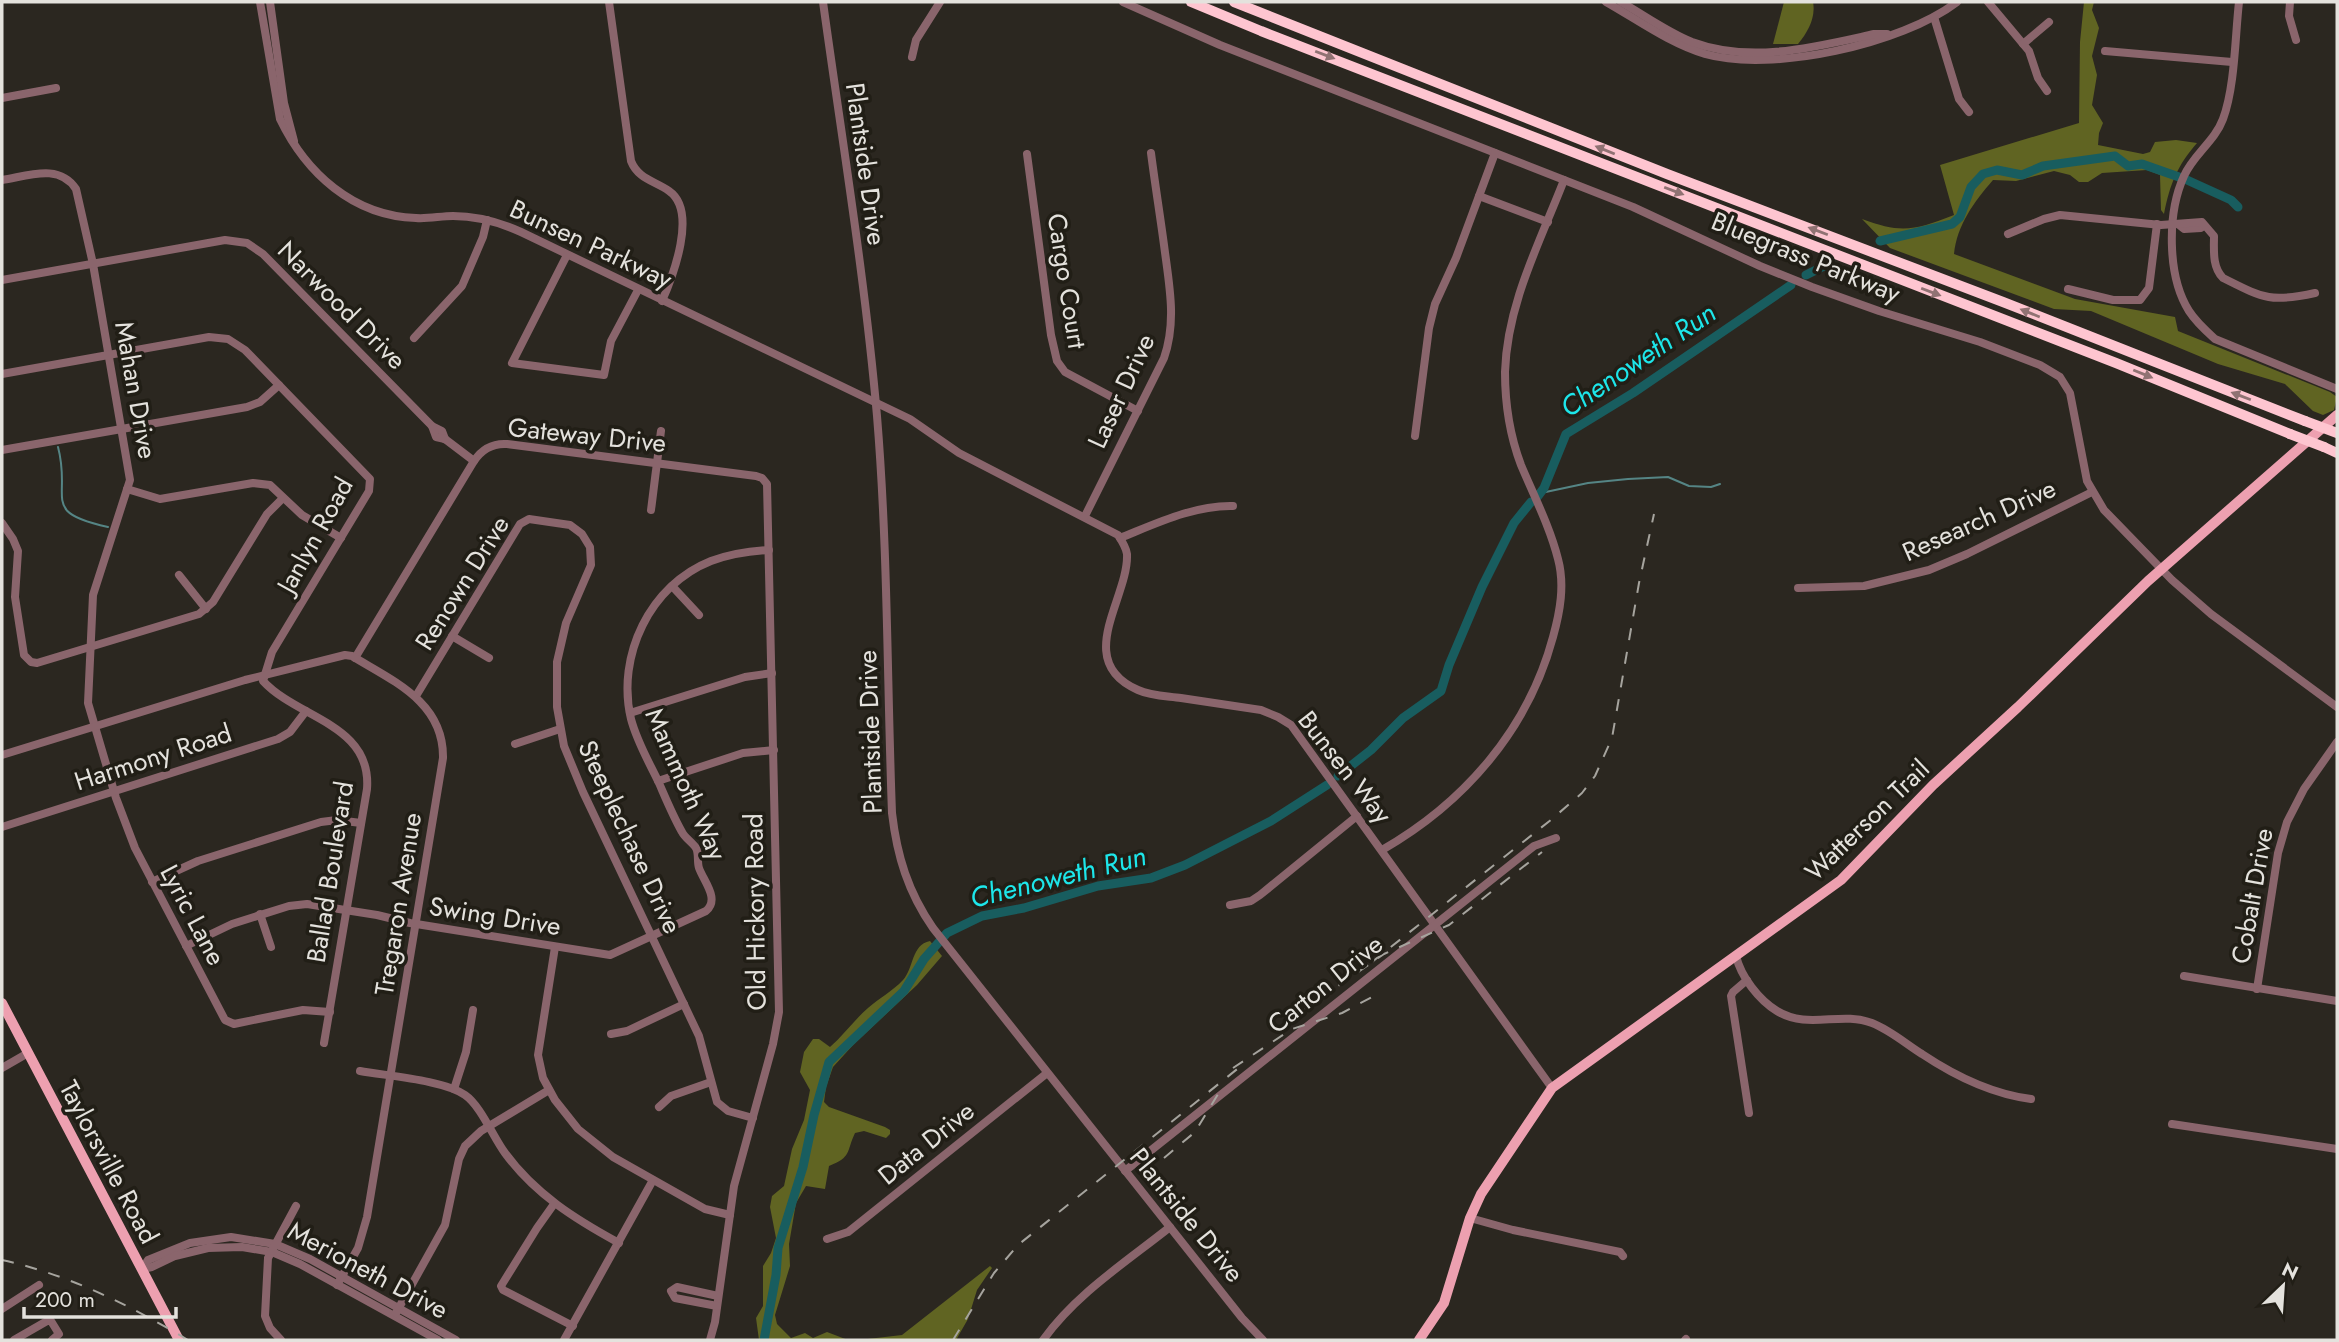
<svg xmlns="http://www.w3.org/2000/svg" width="2339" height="1342" font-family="Jost,sans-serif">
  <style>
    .forest { fill: #606422 }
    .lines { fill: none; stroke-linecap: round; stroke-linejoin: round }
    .stream { stroke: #558585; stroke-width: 2 }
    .river { stroke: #185d5f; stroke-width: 9 }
    .minor { stroke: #8a656c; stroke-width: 8 }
    .major { stroke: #eda0b0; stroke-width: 10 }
    .highway { stroke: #fec5d0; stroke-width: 10 }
    .rail { stroke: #a6a49e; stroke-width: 2; stroke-dasharray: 12 12; stroke-linecap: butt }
    .highway-bridge { stroke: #fec5d0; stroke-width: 10 }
    .oneway { fill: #907273 }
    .labels { text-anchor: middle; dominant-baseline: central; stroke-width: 7; stroke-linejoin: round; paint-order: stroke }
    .street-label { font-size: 26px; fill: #e4e2dd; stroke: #211e16 }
    .water-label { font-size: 28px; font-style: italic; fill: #1de6ea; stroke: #211e16 }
  </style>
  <rect width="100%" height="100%" fill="#2b2720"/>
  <!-- forest -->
  <g class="forest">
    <path d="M1784,2H1813C1816,17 1808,32 1798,44H1773Z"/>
    <path d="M2084,2H2094L2092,10L2099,28L2092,56L2097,75L2092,105L2103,123L2099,133L2098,145L2143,154L2150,152L2155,142L2176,140L2197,143C2177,166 2170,184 2164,214L2161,210L2160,175L2147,170L2102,173L2088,182H2079L2070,175L2054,171L2016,181L1993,180C1974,202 1957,225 1954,254L2075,299L2175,317L2178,331L2330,392L2337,397L2334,410L2323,415L2313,411L2285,384L2218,364L2091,311L2054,309L1890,248L1862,219C1902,234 1915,230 1954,215L1940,165L2079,123L2080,42Z"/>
    <path d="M930,941L942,956L917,985L854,1044L833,1067L826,1087L824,1102L829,1107L885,1127L890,1130V1134L886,1138L864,1131L855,1133C846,1152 852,1157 829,1166L825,1189L806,1186L796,1203L789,1244L790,1266L775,1315L777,1324L791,1338L805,1333L813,1338L827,1332L848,1340H759L756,1318L763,1306V1266L771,1253L776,1238L770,1207L772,1196L784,1186L792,1149L804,1120L810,1090L800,1072L804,1052L813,1039H819L830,1047C843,1036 855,1019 868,1008C879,998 893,991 903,980C914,968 911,945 930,941Z"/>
    <path d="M990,1266L992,1268L977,1290L968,1319L956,1340H859L902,1335Z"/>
  </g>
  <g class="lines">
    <!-- stream -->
    <g class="stream">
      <path d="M58,447C72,499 39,512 108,527"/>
      <path d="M1541,493L1588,483L1628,479L1668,477L1689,486L1711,487L1720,484"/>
    </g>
    <!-- river -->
    <g class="river">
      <path d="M2187,180L2231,200L2238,207"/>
      <path d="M1880,241L1952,224L1960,217L1971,187L1983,174L1997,170L2022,175L2043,166L2115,156L2128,166L2142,164L2179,177"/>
      <path d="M1806,275L1828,264"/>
      <path d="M1538,496L1544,488L1566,434L1633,393L1791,285"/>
      <path d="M1338,776L1371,750L1403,718L1441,691L1449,665L1482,587L1514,523L1531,502"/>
      <path d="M764,1340L776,1275L778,1248L803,1167L814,1115L829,1062L904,991L924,959L947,933L982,916L1024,908L1098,886L1151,878L1185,865L1271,821L1327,785"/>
    </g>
    <!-- minor -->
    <g class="minor">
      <path d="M260,2L280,119C306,173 353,216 416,218C428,219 441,216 453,216C477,216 499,222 521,232L910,419L959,453L1118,535C1122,541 1126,547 1127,554C1129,598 1072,661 1138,690C1151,696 1167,696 1181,698C1208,702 1234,706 1261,710L1278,717L1291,725L1552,1088"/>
      <path d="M270,2L284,103L294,141"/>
      <path d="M609,2L631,161C638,179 655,181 669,191C698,211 673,276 662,301"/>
      <path d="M823,2C842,140 865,278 877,416C888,549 887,681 892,813C897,856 908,892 933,928L1242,1318L1263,1340"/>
      <path d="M1123,2L1220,45L1633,207L1760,266L1812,287L1879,311L1980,342L2040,365L2060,377L2070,393L2087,481L2104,510L2172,580L2211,614L2337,707"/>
      <path d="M1606,2C1638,20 1669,43 1705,54C1772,73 1902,44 1957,2"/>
      <path d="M1621,2C1644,15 1667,32 1692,42C1751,64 1815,47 1874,34H1887"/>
      <path d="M1988,2L2029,51L2038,78L2047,91"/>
      <path d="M2239,2C2235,37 2235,87 2223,119C2215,141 2193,155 2184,176C2167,213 2167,276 2189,311C2196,322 2205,330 2215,339L2337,389"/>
      <path d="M2290,2L2289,16L2296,40"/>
      <path d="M1934,17L1959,99L1969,112"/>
      <path d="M2023,44L2049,22"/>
      <path d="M2105,51L2232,62"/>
      <path d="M912,57L916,40L940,2"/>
      <path d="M2,98L56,88"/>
      <path d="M1027,154L1051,335L1057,361L1065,372L1138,411"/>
      <path d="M2,180C28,176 59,163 76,189L93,264L130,480L93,595L88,703L116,798L135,848L225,1020L234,1024L303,1010L330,1012"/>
      <path d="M1479,196L1548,222"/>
      <path d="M2179,225L2184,229L2201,228L2203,226"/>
      <path d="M2008,234L2044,219L2060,215L2161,225L2202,222L2214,236C2214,250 2212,267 2223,278C2263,298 2270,303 2315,293"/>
      <path d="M567,255L512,363L604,375L611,341L638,290"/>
      <path d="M2,280L225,240L247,243L263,254L432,426L442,431L445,439"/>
      <path d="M2068,289L2113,300H2140L2149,288L2157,224"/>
      <path d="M414,338L462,286L483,237L487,220"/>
      <path d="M2,374L209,337L228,339L245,350L370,479L369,491L272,652L263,681C298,719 372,724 367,789L324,1043"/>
      <path d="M432,426L436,437L445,439L474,461"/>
      <path d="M1415,436L1429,328L1435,304L1456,258L1495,153"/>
      <path d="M2,450L247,407L260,402L279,385"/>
      <path d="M127,489L160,499L253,483L270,485L302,515L341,538"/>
      <path d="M651,510L661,431"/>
      <path d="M1085,516L1164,358C1177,321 1169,284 1164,245C1160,215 1155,184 1151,153"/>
      <path d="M2,523L13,539L18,551L15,597L24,655L31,662L37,663L199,614L213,602L267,514L283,498"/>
      <path d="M1120,538C1155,524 1194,505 1233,506"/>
      <path d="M179,575L206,609"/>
      <path d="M672,586L699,615"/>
      <path d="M1798,588L1864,586L1929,570L1967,554L2092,492"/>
      <path d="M452,636L489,658"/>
      <path d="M355,658L474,461C482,449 492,443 507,444L756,476L762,478L767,484L779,1012L773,1044L734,1186L715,1322L710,1340"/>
      <path d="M416,696L520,524L529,519L570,525L582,534L590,547L591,565L566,623L557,662V707L564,746L583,792L699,1036L717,1102L728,1111L753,1118"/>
      <path d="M630,713L745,677L772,673"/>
      <path d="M515,744L560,729"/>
      <path d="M2,755L245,680L345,655L352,656C393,681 444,702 443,758L367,1217L358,1248L337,1285"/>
      <path d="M658,781L743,753L774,750"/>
      <path d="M2,827L278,739L290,732L306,711"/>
      <path d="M1382,850C1464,803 1528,730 1553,637C1560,612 1565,585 1558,559C1550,527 1534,496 1521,465C1510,436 1505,403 1505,372C1507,304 1540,242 1564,180"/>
      <path d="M152,882L198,861L321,822L337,820L361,823"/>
      <path d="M1230,905L1251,901L1260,895L1357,816"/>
      <path d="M260,914L271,947"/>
      <path d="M186,946L232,924L289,906L307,904L377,915L410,923L610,955L706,911C720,899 704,882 699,868C697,862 699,853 696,848C692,842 685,838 682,832C673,816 666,799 659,783C649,762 637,742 631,719C616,656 650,585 711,561C730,554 749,551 769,550"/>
      <path d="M555,947L538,1055L543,1078L555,1100L578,1129L613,1157L705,1209L730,1215"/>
      <path d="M1736,956C1741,977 1759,1000 1777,1011C1808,1030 1840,1011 1872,1023C1890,1030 1906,1044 1922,1054C1955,1076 1992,1094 2031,1099"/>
      <path d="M2184,976L2337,1001"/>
      <path d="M1747,980L1733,992L1731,996L1749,1113"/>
      <path d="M2257,989L2278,853L2287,822L2304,789L2337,742"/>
      <path d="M611,1034L627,1031L684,1004"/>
      <path d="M2,1068L28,1053"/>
      <path d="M360,1071C387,1076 444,1080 465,1095C481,1106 493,1137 505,1153C535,1194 575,1219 619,1243"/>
      <path d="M454,1089L466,1052L473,1010"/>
      <path d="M659,1107L671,1096L711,1082"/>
      <path d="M2172,1124L2337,1149"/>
      <path d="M1125,1171L1534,846L1556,838"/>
      <path d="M554,1204L537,1228L501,1286L503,1290L573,1326"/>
      <path d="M1470,1218L1513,1230L1620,1252L1623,1256"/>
      <path d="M827,1239L848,1232L1047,1073"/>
      <path d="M142,1269L148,1260L190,1243L231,1237L275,1244L310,1259L456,1340"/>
      <path d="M142,1269L152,1267L175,1256L208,1248L242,1247L272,1252L300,1264L438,1340"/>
      <path d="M717,1306L675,1298L671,1291L677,1287L718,1296"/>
      <path d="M2,1309L39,1285"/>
      <path d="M396,1313L445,1225L459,1159L465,1146L481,1131L549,1090"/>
      <path d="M14,1340L47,1321H51L59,1334L52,1340"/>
      <path d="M281,1340L270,1328L265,1316L268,1258L296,1206"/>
      <path d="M564,1340L653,1180"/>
      <path d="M1043,1340C1076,1294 1126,1262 1170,1227"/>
      <path d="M1685,1340L1686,1339"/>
    </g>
    <!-- major -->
    <g class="major">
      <path d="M2,1003L179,1340"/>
      <path d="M1419,1340L1444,1303L1470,1218L1481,1194L1552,1088L1841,880L1933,785L2018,707L2148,581L2337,415"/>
    </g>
    <!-- highway -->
    <g class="highway">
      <path d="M1191,2L1261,31L2116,363L2290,434"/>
      <path d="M1234,2L1667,174L2003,302L2305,421"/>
      <path d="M2324,447L2337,453"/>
    </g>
    <!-- rail -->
    <g class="rail">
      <path d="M1372,962L1552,819L1582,793L1595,776L1612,738L1639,583L1654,514"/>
      <path d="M1299,1013L1384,954L1449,925L1542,852"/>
      <path d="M1233,1068L1292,1029L1342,1013L1372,997"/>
      <path d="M1164,1158L1195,1132L1223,1086"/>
      <path d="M2,1260C70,1275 129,1305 188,1340"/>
      <path d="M953,1340L994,1273L1018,1245L1241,1066"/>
    </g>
    <!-- highway-bridge -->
    <g class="highway-bridge">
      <path d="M2305,421L2337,433"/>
      <path d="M2290,434L2324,447"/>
    </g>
  </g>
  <!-- one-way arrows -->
  <defs><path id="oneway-solid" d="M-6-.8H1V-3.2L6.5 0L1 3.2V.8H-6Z" transform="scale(1.75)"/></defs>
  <g class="oneway">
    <use href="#oneway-solid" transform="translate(1325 55) rotate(21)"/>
    <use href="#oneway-solid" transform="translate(1605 150) rotate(-158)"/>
    <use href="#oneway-solid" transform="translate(1674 191) rotate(21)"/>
    <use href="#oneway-solid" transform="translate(1818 231) rotate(-159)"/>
    <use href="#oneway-solid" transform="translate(1931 292) rotate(21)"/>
    <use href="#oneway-solid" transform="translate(2030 313) rotate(-158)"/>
    <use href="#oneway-solid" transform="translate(2143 374) rotate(22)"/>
    <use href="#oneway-solid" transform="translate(2241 396) rotate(-159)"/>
  </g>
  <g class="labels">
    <!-- street labels -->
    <g class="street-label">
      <text transform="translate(866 164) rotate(82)">Plantside Drive</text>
      <text transform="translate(591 244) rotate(25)">Bunsen Parkway</text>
      <text transform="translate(1806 257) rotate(22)">Bluegrass Parkway</text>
      <text transform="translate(1067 281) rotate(81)">Cargo Court</text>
      <text transform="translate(342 305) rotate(45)">Narwood Drive</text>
      <text transform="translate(136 390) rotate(80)">Mahan Drive</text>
      <text transform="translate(1121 391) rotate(-65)">Laser Drive</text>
      <text transform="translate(587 435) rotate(6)">Gateway Drive</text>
      <text transform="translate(1979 520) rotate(-24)">Research Drive</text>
      <text transform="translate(315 535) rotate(-61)">Janlyn Road</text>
      <text transform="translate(462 583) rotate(-58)">Renown Drive</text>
      <text transform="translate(870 732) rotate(-92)">Plantside Drive</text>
      <text transform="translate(153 757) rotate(-18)">Harmony Road</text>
      <text transform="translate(1345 767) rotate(52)">Bunsen Way</text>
      <text transform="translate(686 784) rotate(66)">Mammoth Way</text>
      <text transform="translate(1867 820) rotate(-44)">Watterson Trail</text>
      <text transform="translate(630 837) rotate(65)">Steeplechase Drive</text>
      <text transform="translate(330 872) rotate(-81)">Ballad Boulevard</text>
      <text transform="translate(2252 896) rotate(-80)">Cobalt Drive</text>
      <text transform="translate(398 904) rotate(-81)">Tregaron Avenue</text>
      <text transform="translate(755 912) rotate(-91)">Old Hickory Road</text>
      <text transform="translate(193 915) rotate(62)">Lyric Lane</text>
      <text transform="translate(495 916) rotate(9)">Swing Drive</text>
      <text transform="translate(1325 984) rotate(-39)">Carton Drive</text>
      <text transform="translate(926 1143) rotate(-39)">Data Drive</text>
      <text transform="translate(109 1162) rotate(62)">Taylorsville Road</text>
      <text transform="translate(1187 1215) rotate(51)">Plantside Drive</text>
      <text transform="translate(368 1270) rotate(28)">Merioneth Drive</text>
    </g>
    <!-- water labels -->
    <g class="water-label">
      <text transform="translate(1638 360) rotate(-34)">Chenoweth Run</text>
      <text transform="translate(1058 877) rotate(-14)">Chenoweth Run</text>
    </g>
  </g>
  <!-- border -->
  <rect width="2339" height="1342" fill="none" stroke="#e4e2dd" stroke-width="7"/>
  <!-- north arrow -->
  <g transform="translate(2283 1286) rotate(25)" stroke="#211e16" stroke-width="5" paint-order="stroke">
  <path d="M0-5L12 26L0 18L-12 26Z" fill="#e4e2dd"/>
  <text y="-10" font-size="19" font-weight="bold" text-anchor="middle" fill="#e4e2dd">N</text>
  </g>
  <!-- scale -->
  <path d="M24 1307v10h152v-10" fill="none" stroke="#e4e2dd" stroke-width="3.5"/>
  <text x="35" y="1307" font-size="21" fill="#e4e2dd" stroke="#211e16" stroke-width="5" paint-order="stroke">200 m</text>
</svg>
